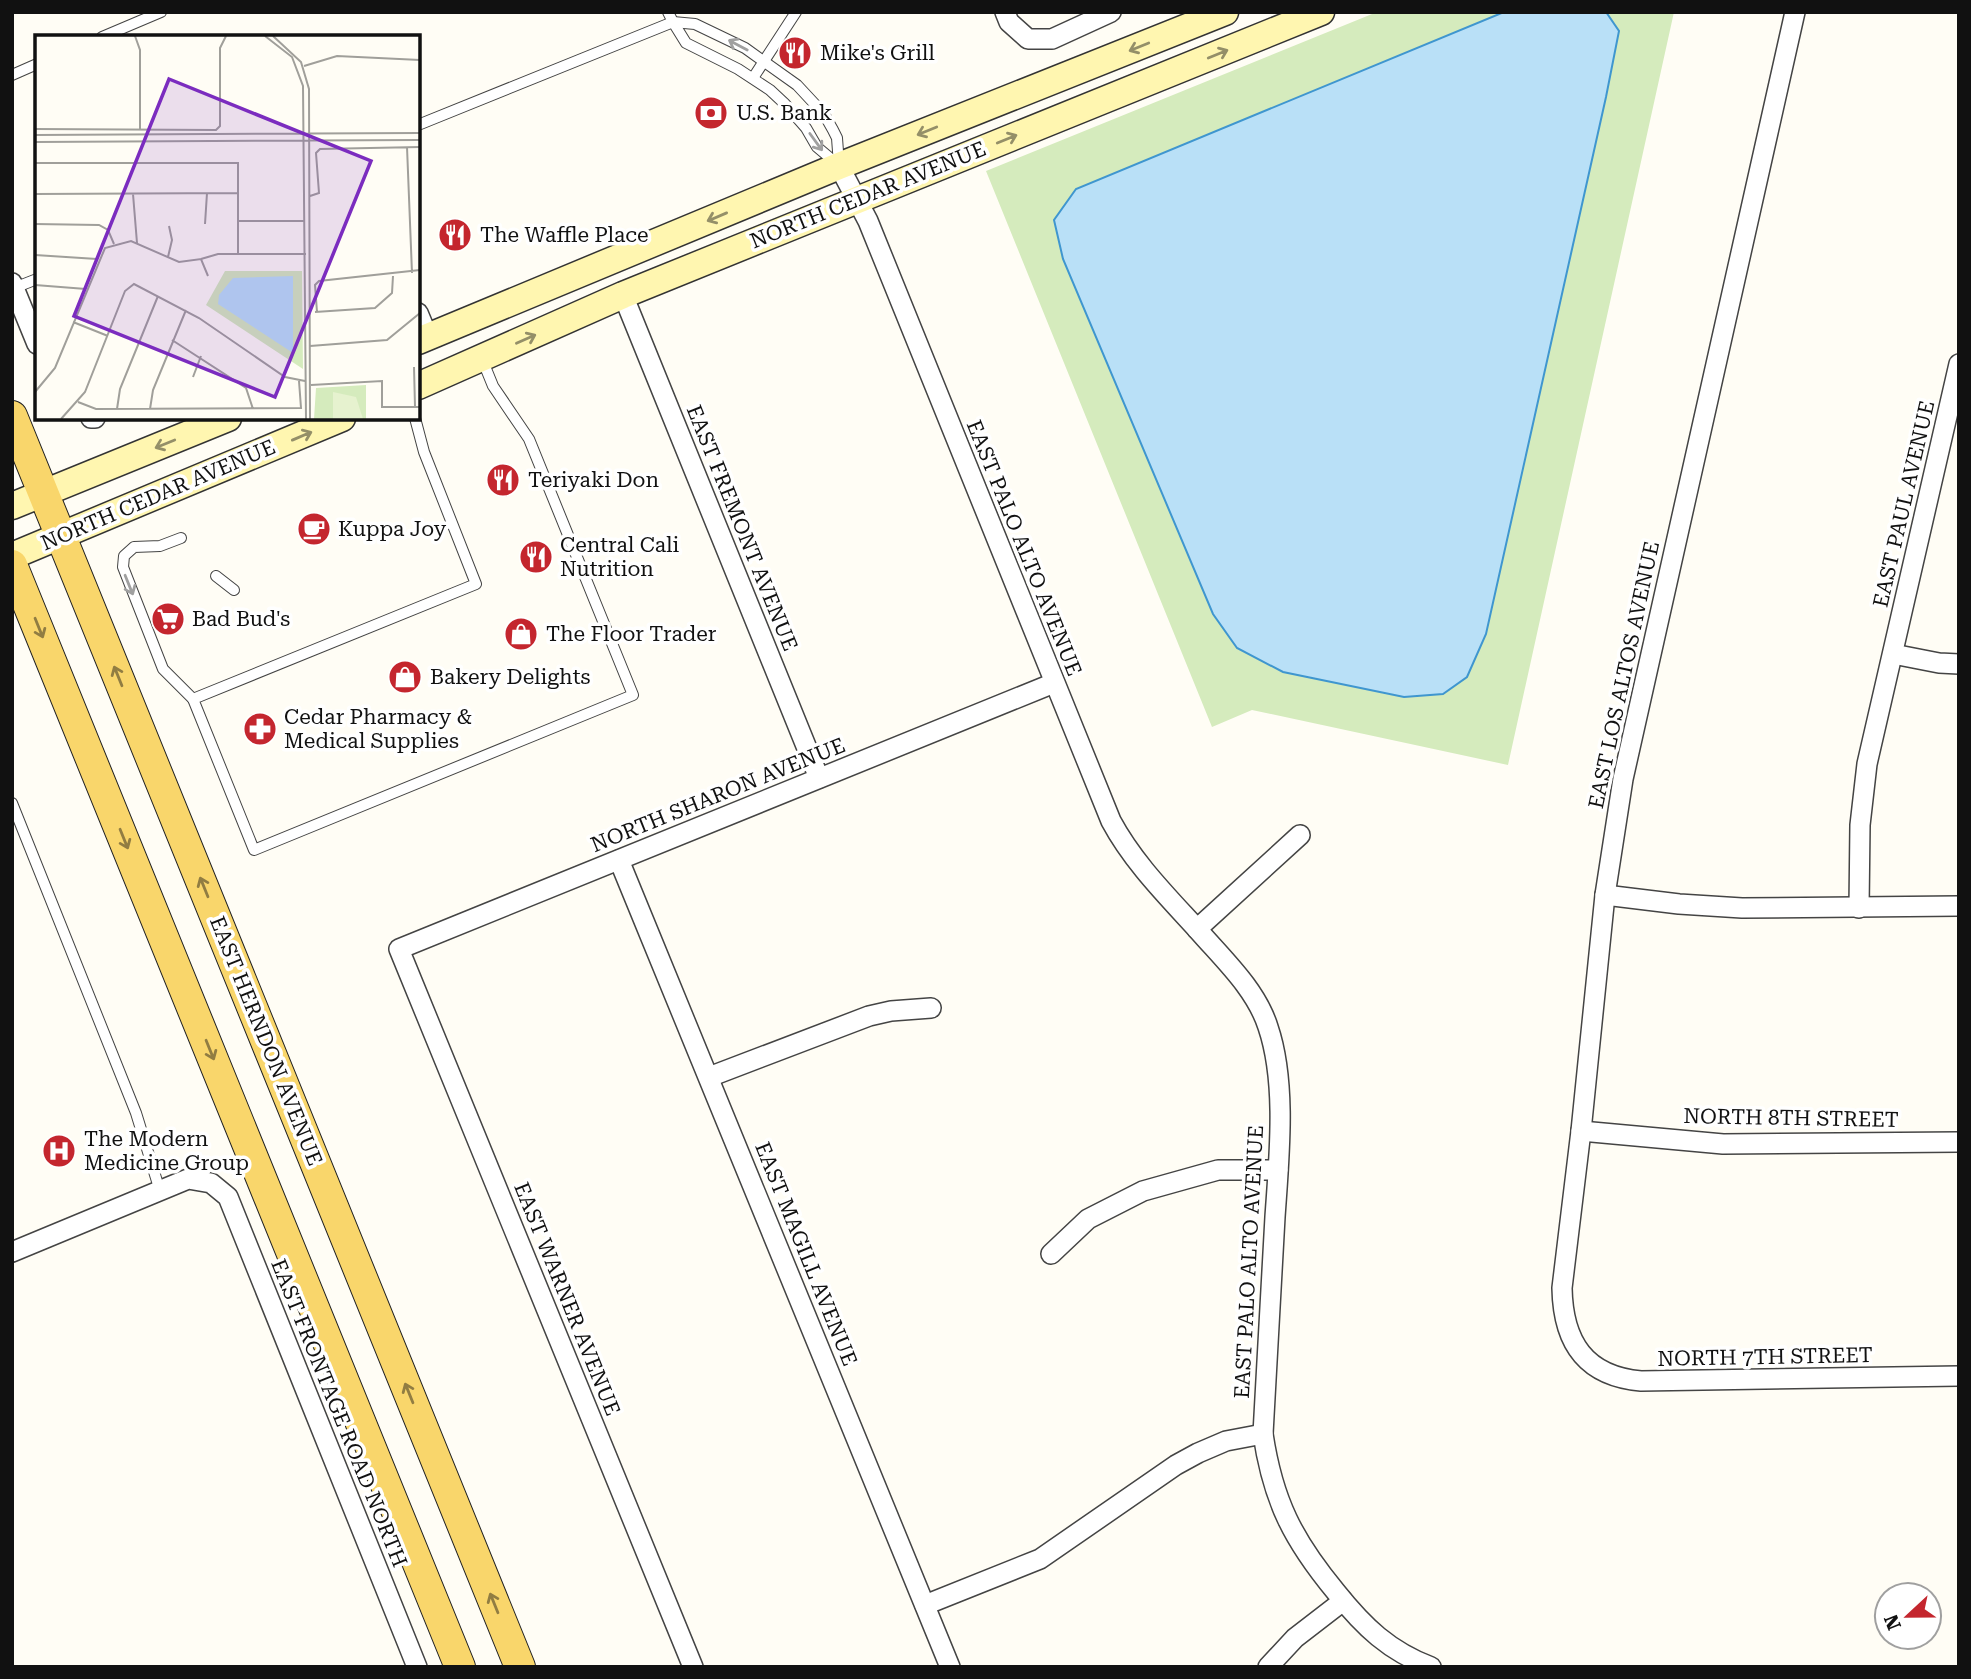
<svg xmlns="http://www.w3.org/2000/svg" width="1971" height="1679" font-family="'Roboto Serif',serif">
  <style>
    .green { fill: #d5ebbd }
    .water { fill: #b9e0f7; stroke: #3f96cf; stroke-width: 2 }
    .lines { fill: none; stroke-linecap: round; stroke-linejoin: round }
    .lane-casing { stroke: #444; stroke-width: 12 }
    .street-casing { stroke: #444; stroke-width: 22 }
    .secondary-casing { stroke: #333; stroke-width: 29 }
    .primary-casing { stroke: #222; stroke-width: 32 }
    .lane { stroke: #fff; stroke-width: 10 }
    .street { stroke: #fff; stroke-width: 19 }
    .secondary { stroke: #fff6b0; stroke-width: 26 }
    .primary { stroke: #f9d66b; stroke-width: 30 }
    .oneway { stroke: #a0a0a0 }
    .oneway2 { stroke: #948f68 }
    .oneway3 { stroke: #917d42 }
    .labels { text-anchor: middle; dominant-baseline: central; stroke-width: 7; stroke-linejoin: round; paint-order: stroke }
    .poi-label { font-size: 21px; fill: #111; stroke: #fff; text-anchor: start }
    .street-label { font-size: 21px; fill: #111; stroke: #fff }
    .inset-road { fill: none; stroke: #a09f9a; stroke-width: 2 }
    .view { fill: #7b2cbf; fill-opacity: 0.15; stroke: #7b2cbf; stroke-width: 3.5 }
    .inset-edge { fill: none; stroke: #111; stroke-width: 3.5 }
  </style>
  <rect width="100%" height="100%" fill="#fffdf5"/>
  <!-- green -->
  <path class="green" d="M1377,12H1674L1508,765L1252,710L1212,727L986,171Z"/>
  <!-- water -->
  <path class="water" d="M1504,12H1606L1619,31L1606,97L1486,634L1467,677L1443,694L1404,697L1283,672L1237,648L1213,614L1063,259L1054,220L1076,189Z"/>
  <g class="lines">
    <defs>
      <g id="lane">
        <path d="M668,12L673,22L686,43L738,69L770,90L785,104L806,128L817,147L836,163"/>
        <path d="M102,37L161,12"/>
        <path d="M12,75L37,64"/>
        <path d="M753,78L796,12"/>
        <path d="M418,125L673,22L695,24L745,48L797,85L824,114L833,130L837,138L839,165"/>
        <path d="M14,288L37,279"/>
        <path d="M415,418L424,452L476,584L193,699L254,850L633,695L529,439L493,386L482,359"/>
        <path d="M181,538L160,546L134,547L124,556L123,567L163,669L193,699"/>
        <path d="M216,576L234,590"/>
        <path d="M12,803L136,1113L160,1191"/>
      </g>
      <g id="street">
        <path d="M1005,12L1009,22L1028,39H1052L1111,12"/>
        <path d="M1795,12L1623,779L1605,895L1581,1131L1562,1288C1563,1342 1585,1376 1641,1381L1959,1376"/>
        <path d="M839,166L868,221L1111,821C1133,862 1166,895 1197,929"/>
        <path d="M12,283L37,344"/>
        <path d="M623,295L819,778"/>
        <path d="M418,313L428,337"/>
        <path d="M91,418H95"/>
        <path d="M1893,654L1939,663L1959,664"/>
        <path d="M1300,835L1197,929C1223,959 1256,989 1268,1027C1287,1083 1279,1158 1275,1217C1271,1289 1267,1361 1263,1434C1273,1501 1293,1540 1336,1592C1364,1627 1389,1651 1431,1667"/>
        <path d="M619,860L950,1667"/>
        <path d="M1605,895L1679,904L1742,908L1959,906"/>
        <path d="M1859,908L1860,825L1867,764L1959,364"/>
        <path d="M709,1077L869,1016L891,1011L931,1008"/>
        <path d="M1581,1131L1723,1144L1959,1142"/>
        <path d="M12,1252L188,1179L211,1183L228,1197L417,1667"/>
        <path d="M1051,1254L1088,1219L1143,1191L1218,1170H1278"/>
        <path d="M925,1605L1040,1559L1176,1465L1198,1453L1226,1441L1263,1434"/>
        <path d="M693,1667L399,949L1054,683"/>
        <path d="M1268,1667L1295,1638L1343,1601"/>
      </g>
      <g id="secondary">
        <path d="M418,341L839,166L1225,12"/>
        <path d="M418,386L623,295L1321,12"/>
        <path d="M12,506L228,418"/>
        <path d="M12,556L342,418"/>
      </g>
      <g id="primary">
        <path d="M12,416L520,1667"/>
        <path d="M12,565L460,1667"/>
      </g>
    </defs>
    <!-- lane casing -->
    <use href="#lane" class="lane-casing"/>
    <!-- street casing -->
    <use href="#street" class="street-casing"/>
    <!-- secondary casing -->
    <use href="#secondary" class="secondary-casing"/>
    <!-- primary casing -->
    <use href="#primary" class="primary-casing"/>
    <!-- lane -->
    <use href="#lane" class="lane"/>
    <!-- street -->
    <use href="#street" class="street"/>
    <!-- secondary -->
    <use href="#secondary" class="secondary"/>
    <!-- primary -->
    <use href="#primary" class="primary"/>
  </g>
  <!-- one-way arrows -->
  <defs><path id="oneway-shaft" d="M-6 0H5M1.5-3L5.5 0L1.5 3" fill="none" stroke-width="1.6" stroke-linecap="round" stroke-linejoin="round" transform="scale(1.75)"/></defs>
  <g class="oneway">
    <use href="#oneway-shaft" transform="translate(738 45) rotate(-152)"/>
    <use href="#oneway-shaft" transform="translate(816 142) rotate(54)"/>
    <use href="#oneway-shaft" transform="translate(129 585) rotate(68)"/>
  </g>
  <g class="oneway2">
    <use href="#oneway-shaft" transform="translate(1139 47) rotate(158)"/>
    <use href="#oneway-shaft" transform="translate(1218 54) rotate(-22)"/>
    <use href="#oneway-shaft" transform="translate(927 131) rotate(158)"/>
    <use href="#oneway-shaft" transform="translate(1007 139) rotate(-22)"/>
    <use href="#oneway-shaft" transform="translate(717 217) rotate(157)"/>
    <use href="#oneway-shaft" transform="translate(526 339) rotate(-24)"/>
    <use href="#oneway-shaft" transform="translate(302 436) rotate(-23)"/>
    <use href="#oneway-shaft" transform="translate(165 444) rotate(158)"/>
  </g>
  <g class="oneway3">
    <use href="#oneway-shaft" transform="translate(39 628) rotate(68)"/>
    <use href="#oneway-shaft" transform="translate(118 676) rotate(-112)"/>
    <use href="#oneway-shaft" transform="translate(124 839) rotate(68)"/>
    <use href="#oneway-shaft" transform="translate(204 887) rotate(-112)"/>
    <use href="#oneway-shaft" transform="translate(210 1050) rotate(68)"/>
    <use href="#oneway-shaft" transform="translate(409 1393) rotate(-112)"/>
    <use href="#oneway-shaft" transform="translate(494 1603) rotate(-112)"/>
  </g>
  <!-- icons -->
  <defs>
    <symbol id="restaurant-disc" viewBox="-11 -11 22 22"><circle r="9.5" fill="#c4262e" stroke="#fff"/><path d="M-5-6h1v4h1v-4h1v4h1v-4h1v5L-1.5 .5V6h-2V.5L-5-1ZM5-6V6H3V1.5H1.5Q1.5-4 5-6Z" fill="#fff"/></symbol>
    <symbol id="bank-disc" viewBox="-11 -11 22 22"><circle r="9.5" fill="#c4262e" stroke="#fff"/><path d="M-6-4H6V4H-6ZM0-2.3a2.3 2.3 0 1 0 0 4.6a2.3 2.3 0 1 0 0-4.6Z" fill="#fff"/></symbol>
    <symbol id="cafe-disc" viewBox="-11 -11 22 22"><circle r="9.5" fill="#c4262e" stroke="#fff"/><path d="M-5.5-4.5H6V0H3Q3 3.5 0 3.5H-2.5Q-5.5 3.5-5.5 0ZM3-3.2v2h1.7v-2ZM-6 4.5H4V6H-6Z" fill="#fff"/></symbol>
    <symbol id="supermarket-disc" viewBox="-11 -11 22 22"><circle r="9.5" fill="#c4262e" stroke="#fff"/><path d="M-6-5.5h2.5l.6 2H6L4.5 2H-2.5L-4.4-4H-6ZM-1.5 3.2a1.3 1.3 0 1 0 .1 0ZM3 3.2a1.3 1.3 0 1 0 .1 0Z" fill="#fff"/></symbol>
    <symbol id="shop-disc" viewBox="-11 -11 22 22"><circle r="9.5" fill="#c4262e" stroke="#fff"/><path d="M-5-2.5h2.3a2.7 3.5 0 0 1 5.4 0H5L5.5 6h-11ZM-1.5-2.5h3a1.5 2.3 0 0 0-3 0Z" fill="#fff"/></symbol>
    <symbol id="pharmacy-disc" viewBox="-11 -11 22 22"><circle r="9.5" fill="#c4262e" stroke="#fff"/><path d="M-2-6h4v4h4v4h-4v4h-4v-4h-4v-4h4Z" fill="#fff"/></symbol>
    <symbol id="hospital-disc" viewBox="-11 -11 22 22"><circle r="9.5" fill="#c4262e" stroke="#fff"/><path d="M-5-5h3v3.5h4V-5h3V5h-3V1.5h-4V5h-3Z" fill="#fff"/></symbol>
  </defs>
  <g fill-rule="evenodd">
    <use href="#restaurant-disc" x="776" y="34" width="38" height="38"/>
    <use href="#bank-disc" x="692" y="94" width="38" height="38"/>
    <use href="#restaurant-disc" x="436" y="216" width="38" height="38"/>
    <use href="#restaurant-disc" x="484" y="461" width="38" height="38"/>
    <use href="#cafe-disc" x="295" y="510" width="38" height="38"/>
    <use href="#restaurant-disc" x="517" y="538" width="38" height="38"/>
    <use href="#supermarket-disc" x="149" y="600" width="38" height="38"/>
    <use href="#shop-disc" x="502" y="615" width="38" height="38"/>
    <use href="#shop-disc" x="386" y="658" width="38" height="38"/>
    <use href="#pharmacy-disc" x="241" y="710" width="38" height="38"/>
    <use href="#hospital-disc" x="40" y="1132" width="38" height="38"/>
  </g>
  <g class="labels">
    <!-- poi labels -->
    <g class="poi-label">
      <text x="820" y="53">Mike's Grill</text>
      <text x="736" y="113">U.S. Bank</text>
      <text x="480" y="235">The Waffle Place</text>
      <text x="528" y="480">Teriyaki Don</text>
      <text x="338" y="529">Kuppa Joy</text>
      <text x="560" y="545">Central Cali<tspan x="560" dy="24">Nutrition</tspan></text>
      <text x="192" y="619">Bad Bud's</text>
      <text x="546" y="634">The Floor Trader</text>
      <text x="430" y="677">Bakery Delights</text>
      <text x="284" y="717">Cedar Pharmacy &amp;<tspan x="284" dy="24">Medical Supplies</tspan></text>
      <text x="84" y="1139">The Modern<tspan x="84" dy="24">Medicine Group</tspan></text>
    </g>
    <!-- street labels -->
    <g class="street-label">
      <text transform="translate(868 195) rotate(-22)">NORTH CEDAR AVENUE</text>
      <text transform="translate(158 495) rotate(-23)">NORTH CEDAR AVENUE</text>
      <text transform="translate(1904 504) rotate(-77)">EAST PAUL AVENUE</text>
      <text transform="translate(742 528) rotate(68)">EAST FREMONT AVENUE</text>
      <text transform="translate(1024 548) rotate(68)">EAST PALO ALTO AVENUE</text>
      <text transform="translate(1624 675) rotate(-78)">EAST LOS ALTOS AVENUE</text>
      <text transform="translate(718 795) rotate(-22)">NORTH SHARON AVENUE</text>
      <text transform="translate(266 1041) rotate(68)">EAST HERNDON AVENUE</text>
      <text transform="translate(1791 1118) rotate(1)">NORTH 8TH STREET</text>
      <text transform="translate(806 1254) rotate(68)">EAST MAGILL AVENUE</text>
      <text transform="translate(1249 1262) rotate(-87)">EAST PALO ALTO AVENUE</text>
      <text transform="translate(567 1299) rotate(68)">EAST WARNER AVENUE</text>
      <text transform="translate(1765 1357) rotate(-1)">NORTH 7TH STREET</text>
      <text transform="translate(339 1413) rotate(68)">EAST FRONTAGE ROAD NORTH</text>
    </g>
  </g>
  <!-- overview -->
  <g transform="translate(35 35)">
    <rect width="385" height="385" fill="#fffdf5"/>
    <path d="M190,236H267L268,334L171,270ZM331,350V384H279L281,353Z" fill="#d5ebbd"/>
    <path d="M298,357L321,362L328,384H298Z" fill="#e6f2cf"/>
    <path d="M258,241V318L183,269L184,260L198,243Z" fill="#b9e0f7"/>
    <path class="inset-road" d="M100,1L105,15V95M230,1L257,22L268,51L271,384M238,1L266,27L274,54L275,384M269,31L302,21L385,25M0,94L181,95L185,91V13L191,1M0,100L385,98M0,107L385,105M372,112L377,238M0,128H203V219M0,159L203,158M98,159L102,208M275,161L284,158L281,118L285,114L385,112M203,186H270M0,189L64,190L73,195L79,209M170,189L172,158M0,220L62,224M133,222L137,205L134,191M166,224L183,219H271M0,250L51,254M280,277L340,273L357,258L358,241M282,277L280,250L284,246L385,235M38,287L73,301M137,305L211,353L218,374M275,311L352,305L385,278M379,332L380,372M158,342L166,321M276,350L347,346V372H385M0,357L20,333L70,213L96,206L144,227L166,224L173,241M43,367L61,374L266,373L264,346M82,374L85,354L123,261M115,374L118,355L151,275M26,384L50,357L90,256L99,249L164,283L250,342L270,346"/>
    <path class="view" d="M134,44L336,126L240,362L39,281Z"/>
    <rect width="385" height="385" class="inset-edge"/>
  </g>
  <!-- border -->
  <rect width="1971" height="1679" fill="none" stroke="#111111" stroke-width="28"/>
  <!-- north arrow -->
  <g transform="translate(1908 1616) rotate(248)"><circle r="33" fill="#ffffff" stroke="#a0a0a0" stroke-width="2"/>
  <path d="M0-5L12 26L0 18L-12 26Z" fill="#c4262e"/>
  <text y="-10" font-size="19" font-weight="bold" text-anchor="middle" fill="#111111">N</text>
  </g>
</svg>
